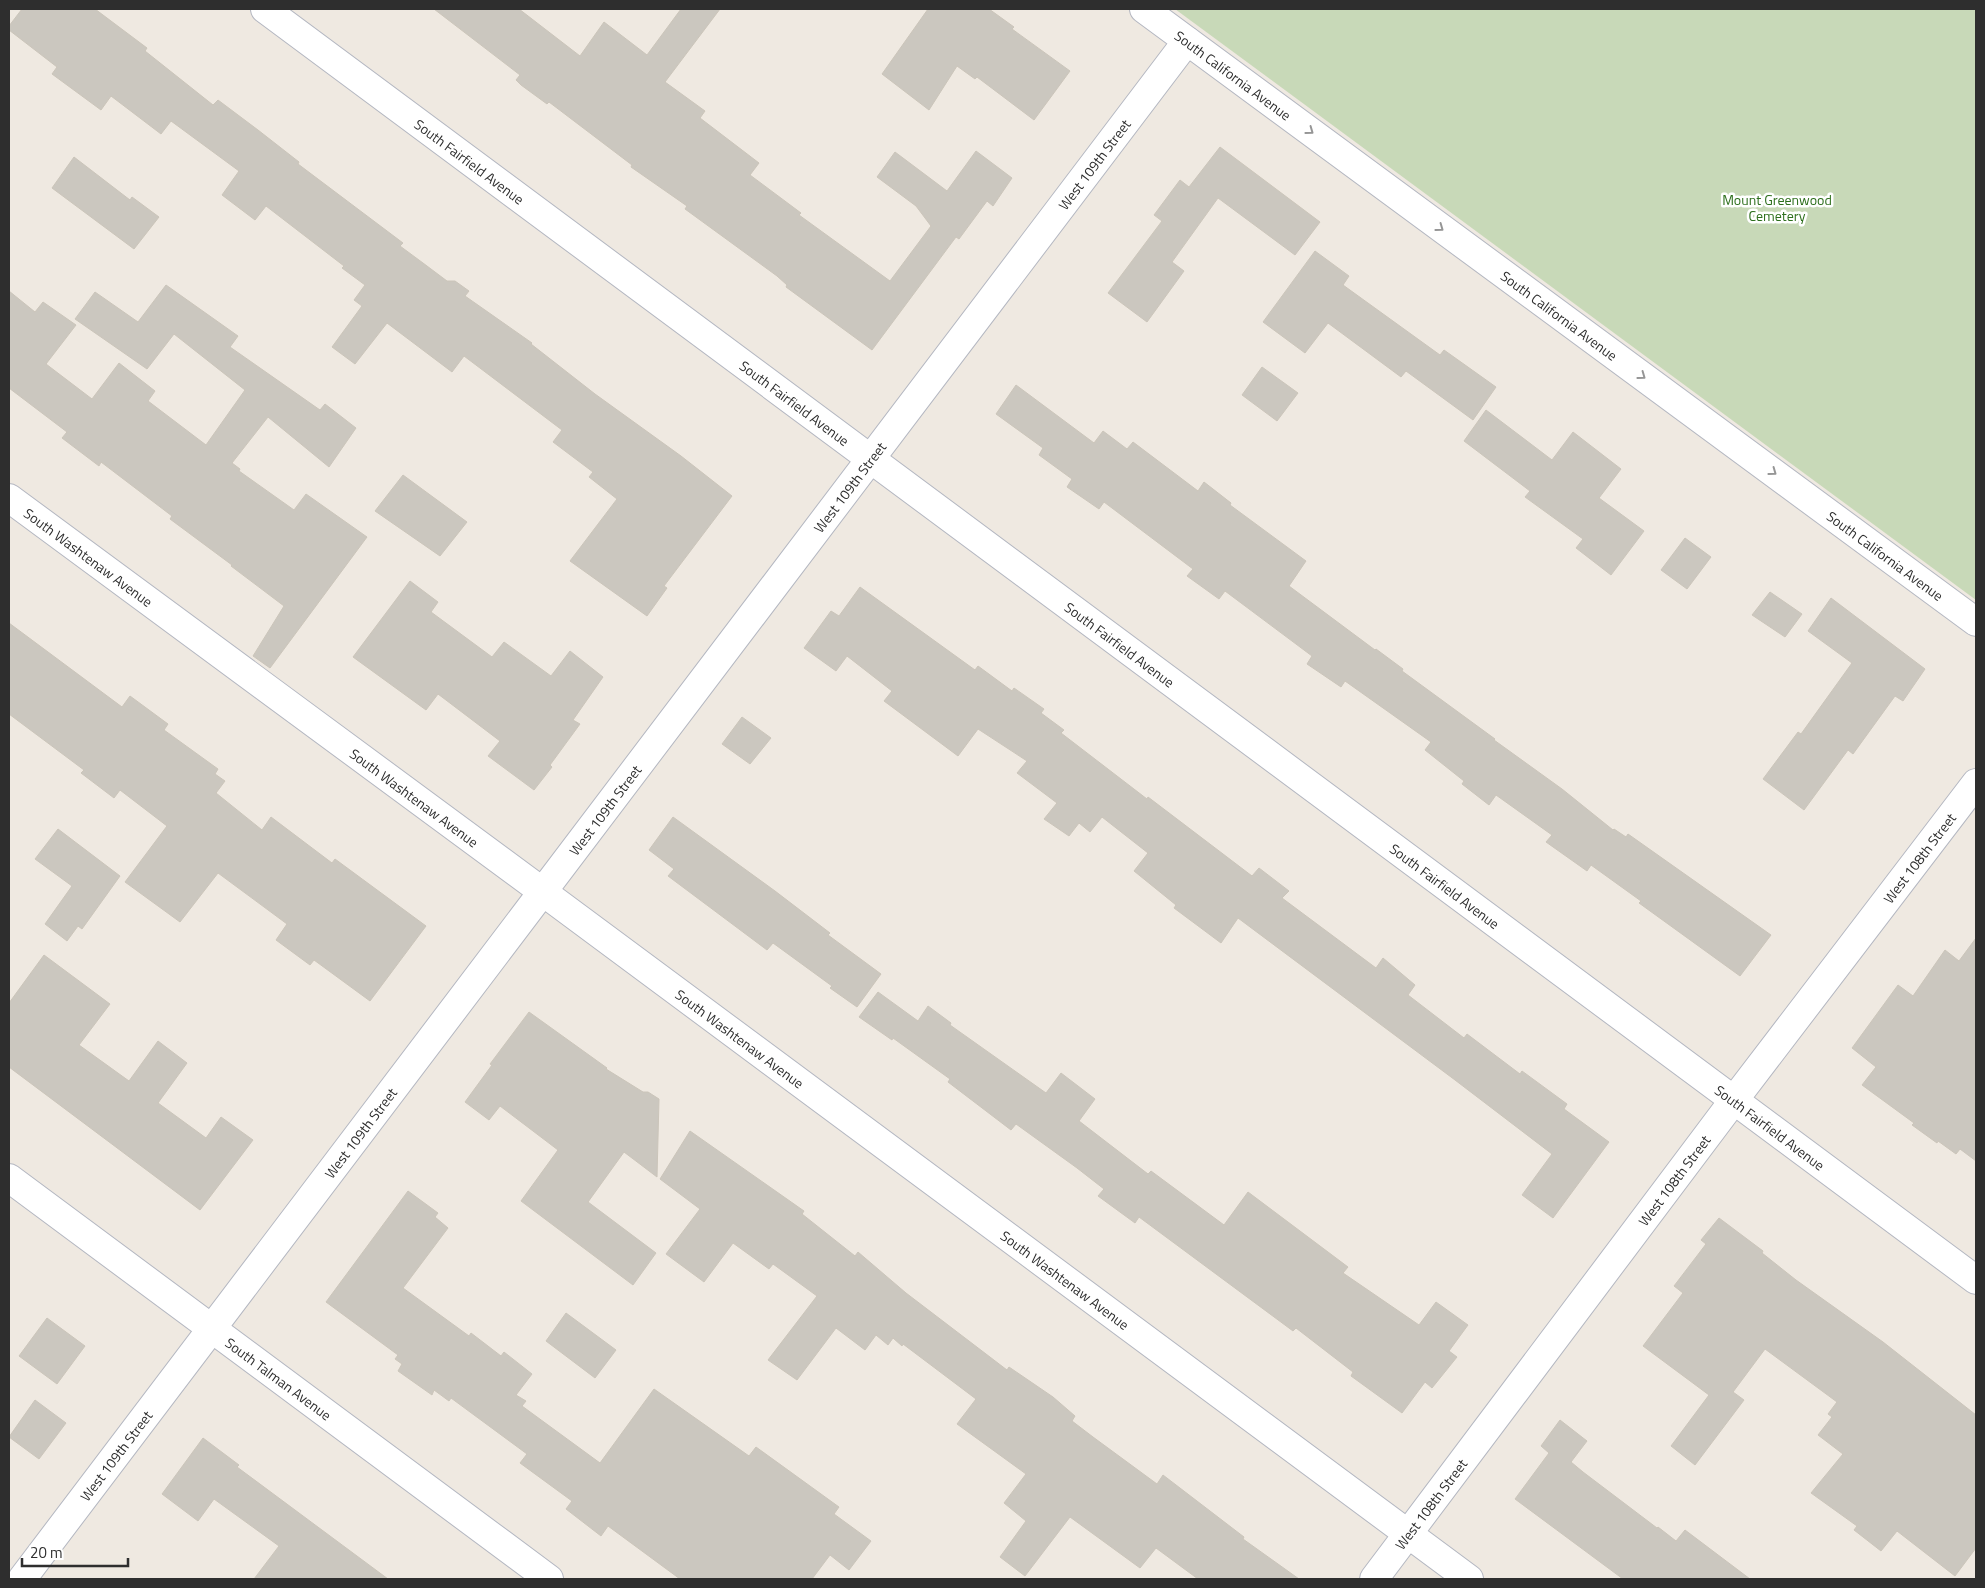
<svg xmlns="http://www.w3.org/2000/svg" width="1985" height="1588" font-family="'Titillium Web',sans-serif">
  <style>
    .cemetery { fill: #c8d9b8 }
    .building { fill: #cbc7bf; stroke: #cbc5ba }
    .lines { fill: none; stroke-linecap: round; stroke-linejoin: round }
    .minor-casing { stroke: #b4b7c1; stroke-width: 30 }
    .minor { stroke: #fff; stroke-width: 28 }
    .oneway { stroke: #969696 }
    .labels { text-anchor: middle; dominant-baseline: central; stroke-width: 5; stroke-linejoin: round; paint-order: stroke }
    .street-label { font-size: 14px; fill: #2e2e2e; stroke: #fff }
    .park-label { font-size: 14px; fill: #2c6e1b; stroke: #fff }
  </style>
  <rect width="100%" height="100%" fill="#efe9e1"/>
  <!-- cemetery -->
  <path class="cemetery" d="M1175,9H1976V600Z"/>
  <!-- building -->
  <g class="building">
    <path d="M22,9H95L147,48L145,51L213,105L218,100L258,130L299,162L298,164L403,243L400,246L423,263L447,281H455L469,291L465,296L532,343L531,344L595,394L681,456L732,496L664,586L667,588L647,616L570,561L617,499L589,477L593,472L553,442L562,430L464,356L452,372L387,323L355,364L332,347L362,306L354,300L365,285L342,268L344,266L266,206L255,220L222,195L239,171L171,121L161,134L111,96L101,110L52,74L57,67L9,30V26Z"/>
    <path d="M434,9H519L580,56L604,22L647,55L681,9H720L665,82L705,111L700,118L759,163L750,175L801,213L799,215L890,281L931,226L916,206L877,177L895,152L947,191L976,151L1012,178L993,206L987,201L959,239L956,237L872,350L786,287L787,285L777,276L685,209L687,206L631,167L632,165L549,102L547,104L521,85L516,80L520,75Z"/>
    <path d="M928,9H989L1014,27L1012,29L1070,71L1034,120L977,77L975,79L957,66L929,110L882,74Z"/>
    <path d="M1220,147L1320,222L1295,255L1218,198L1172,262L1184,271L1147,322L1108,293L1162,221L1154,215L1180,180L1189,187Z"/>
    <path d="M74,157L130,200L132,197L159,217L134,249L52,188Z"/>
    <path d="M1315,251L1349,276L1343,285L1440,355L1444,350L1496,387L1473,420L1406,371L1401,377L1328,323L1305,353L1263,322Z"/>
    <path d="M166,285L238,336L230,347L320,410L325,404L356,428L329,467L268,417L232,463L240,469L239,471L294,510L306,494L367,537L270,668L253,656L284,606L231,566L232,565L170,519L172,516L101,462L99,466L62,438L67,432L9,388V291L35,312L43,302L76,325L46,364L92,399L119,363L155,391L148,401L206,445L245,390L174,334L147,369L75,319L95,292L138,322Z"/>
    <path d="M1262,367L1298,393L1277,421L1242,395Z"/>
    <path d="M1016,385L1094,443L1103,431L1127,449L1133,442L1198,491L1204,482L1231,503L1230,505L1306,561L1289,586L1375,650L1376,649L1403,669L1402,671L1495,739L1494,740L1562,789L1613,830L1614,829L1626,837L1628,834L1771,935L1740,976L1639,903L1641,901L1591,865L1587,871L1546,842L1552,835L1496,795L1489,805L1462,784L1464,781L1425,750L1431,742L1345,681L1341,687L1307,664L1312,656L1225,591L1219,599L1187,576L1193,569L1104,502L1099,509L1067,487L1072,479L1039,455L1043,448L996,414Z"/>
    <path d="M1486,410L1552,460L1573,432L1621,469L1599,498L1644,531L1611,575L1576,548L1583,539L1525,497L1530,491L1464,441Z"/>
    <path d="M403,475L467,522L440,556L375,511Z"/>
    <path d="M1685,538L1711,557L1687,589L1661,570Z"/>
    <path d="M410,581L438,602L431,612L492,657L504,642L551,676L570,651L603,677L573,720L580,724L550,765L552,767L534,790L488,756L500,741L438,694L426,710L353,657Z"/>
    <path d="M860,587L975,670L978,666L1012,691L1014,688L1044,709L1041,713L1064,730L1061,733L1147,799L1148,797L1252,876L1259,868L1289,891L1282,898L1376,968L1383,958L1415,985L1408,995L1464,1038L1467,1034L1520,1074L1522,1071L1567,1104L1564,1109L1609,1142L1553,1218L1522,1195L1552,1154L1455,1080L1238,918L1221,943L1174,908L1176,905L1134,871L1148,853L1102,817L1090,832L1079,823L1069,836L1044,819L1057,803L1017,773L1027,761L978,729L958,756L884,701L892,691L847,656L836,671L804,648L831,611L839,616Z"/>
    <path d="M1770,592L1802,614L1785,637L1752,615Z"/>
    <path d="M1831,598L1925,669L1903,701L1895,696L1853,754L1848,750L1804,810L1763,779L1798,732L1801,734L1852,663L1808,631Z"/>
    <path d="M9,623L122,707L130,696L168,724L164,730L218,769L215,774L225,781L216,793L262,830L271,817L332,863L335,859L426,926L370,1001L314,960L310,965L276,940L287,924L218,873L180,922L125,882L167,826L120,790L114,798L81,773L84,770L9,714Z"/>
    <path d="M742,717L771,738L750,764L722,744Z"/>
    <path d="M673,817L775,891L830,933L828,935L881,974L857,1007L830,988L832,986L773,943L767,950L668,876L674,869L649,850Z"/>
    <path d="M58,829L120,876L82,929L78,926L67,941L45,924L72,886L35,859Z"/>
    <path d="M1976,938V1161L1960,1149L1956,1154L1938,1141L1937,1143L1912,1125L1914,1123L1862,1085L1876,1067L1852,1048L1898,985L1913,996L1945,950L1959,961Z"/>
    <path d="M44,955L110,1004L79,1045L129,1081L158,1041L187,1063L158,1103L206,1138L221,1117L253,1140L200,1210L9,1067V1003Z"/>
    <path d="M878,992L918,1021L928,1006L951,1023L950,1025L1046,1093L1061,1073L1095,1099L1079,1121L1148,1174L1151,1171L1224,1225L1248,1192L1348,1267L1343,1273L1419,1325L1436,1302L1468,1325L1449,1351L1457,1357L1432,1388L1425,1382L1402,1413L1351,1376L1353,1372L1296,1328L1293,1331L1139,1217L1135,1223L1098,1196L1104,1189L1077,1168L1016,1124L1011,1130L948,1082L950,1079L893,1038L892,1040L859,1017Z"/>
    <path d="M529,1012L607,1068L606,1069L643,1092H648L659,1099L657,1177L624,1152L588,1202L656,1253L633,1285L521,1201L558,1150L500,1106L489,1120L465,1102L492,1065L490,1064Z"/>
    <path d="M690,1131L804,1211L802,1214L855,1256L858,1252L906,1293L1007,1370L1009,1367L1053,1397L1075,1416L1072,1421L1093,1437L1157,1484L1163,1475L1244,1537L1243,1539L1299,1579H1198L1156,1548L1140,1568L1070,1517L1025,1576L1000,1557L1026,1521L1004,1503L1026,1474L957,1424L976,1399L903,1344L902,1346L893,1338L888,1345L876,1335L865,1350L836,1328L797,1380L768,1360L817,1296L773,1264L769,1269L733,1243L704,1282L666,1254L700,1209L660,1179Z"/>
    <path d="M408,1191L438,1213L435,1217L448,1228L403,1288L469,1336L471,1333L501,1356L504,1352L532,1374L516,1395L526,1401L522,1406L600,1463L654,1389L749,1456L756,1447L839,1507L834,1514L871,1541L849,1570L830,1555L812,1579H680L608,1526L601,1536L566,1509L572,1501L520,1463L527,1454L451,1398L449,1401L434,1390L432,1395L398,1371L402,1364L395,1359L398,1355L326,1302Z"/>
    <path d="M1719,1218L1763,1251L1762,1253L1796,1280L1883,1342L1976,1415V1548L1955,1576L1897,1531L1881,1551L1854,1530L1857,1526L1811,1493L1843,1454L1818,1435L1832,1417L1828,1414L1837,1402L1765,1349L1733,1392L1744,1400L1695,1465L1671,1446L1709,1395L1643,1346L1683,1293L1674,1286L1706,1244L1701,1240Z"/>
    <path d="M566,1313L616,1350L595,1378L546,1341Z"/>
    <path d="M47,1318L85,1346L57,1384L19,1356Z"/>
    <path d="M35,1400L66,1423L39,1459L9,1437Z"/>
    <path d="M1560,1420L1587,1441L1571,1462L1583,1472L1657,1528L1658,1527L1676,1541L1685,1530L1750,1579H1623L1515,1499L1549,1453L1541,1446Z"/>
    <path d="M203,1438L239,1465L237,1467L388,1579H254L279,1546L214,1499L198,1521L162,1494Z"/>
  </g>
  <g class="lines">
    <defs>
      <g id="minor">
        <path id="s1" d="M265,9L1976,1280"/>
        <path id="s2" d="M1144,9L1976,622"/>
        <path id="s3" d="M9,498L543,892L1469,1579"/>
        <path id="s4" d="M9,1178L549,1579"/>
        <path id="s5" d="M22,1579L1187,41"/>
        <path id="s6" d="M1374,1579L1734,1100L1976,783"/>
      </g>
    </defs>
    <!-- minor casing -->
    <use href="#minor" class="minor-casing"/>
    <!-- minor -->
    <use href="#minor" class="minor"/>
  </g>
  <!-- one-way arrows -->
  <defs><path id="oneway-chevron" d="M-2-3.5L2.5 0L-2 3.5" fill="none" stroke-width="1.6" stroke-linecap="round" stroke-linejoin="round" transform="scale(1.25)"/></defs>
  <g class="oneway">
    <use href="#oneway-chevron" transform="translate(1310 131) rotate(36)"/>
    <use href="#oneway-chevron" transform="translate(1440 228) rotate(36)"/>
    <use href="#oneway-chevron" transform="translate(1642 376) rotate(36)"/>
    <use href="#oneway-chevron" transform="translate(1773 472) rotate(36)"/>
  </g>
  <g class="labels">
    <!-- street labels -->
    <g class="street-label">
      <text stroke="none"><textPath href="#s2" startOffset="111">South California Avenue</textPath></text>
      <text stroke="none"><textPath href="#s1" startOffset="255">South Fairfield Avenue</textPath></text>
      <text stroke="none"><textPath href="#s5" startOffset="1775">West 109th Street</textPath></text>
      <text stroke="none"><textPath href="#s2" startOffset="516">South California Avenue</textPath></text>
      <text stroke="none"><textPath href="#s1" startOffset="660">South Fairfield Avenue</textPath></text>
      <text stroke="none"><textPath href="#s5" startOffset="1370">West 109th Street</textPath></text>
      <text stroke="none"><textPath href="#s2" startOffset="921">South California Avenue</textPath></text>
      <text stroke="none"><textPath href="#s3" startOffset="99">South Washtenaw Avenue</textPath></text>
      <text stroke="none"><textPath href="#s1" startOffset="1065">South Fairfield Avenue</textPath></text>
      <text stroke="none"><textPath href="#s3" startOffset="504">South Washtenaw Avenue</textPath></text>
      <text stroke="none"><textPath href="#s5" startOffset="965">West 109th Street</textPath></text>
      <text stroke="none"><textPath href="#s6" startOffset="904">West 108th Street</textPath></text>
      <text stroke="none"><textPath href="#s1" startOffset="1470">South Fairfield Avenue</textPath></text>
      <text stroke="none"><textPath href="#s3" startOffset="909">South Washtenaw Avenue</textPath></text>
      <text stroke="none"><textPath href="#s1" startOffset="1875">South Fairfield Avenue</textPath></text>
      <text stroke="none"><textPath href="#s5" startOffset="560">West 109th Street</textPath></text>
      <text stroke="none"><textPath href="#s6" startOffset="499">West 108th Street</textPath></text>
      <text stroke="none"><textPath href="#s3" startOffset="1314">South Washtenaw Avenue</textPath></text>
      <text stroke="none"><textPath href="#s4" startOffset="336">South Talman Avenue</textPath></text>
      <text stroke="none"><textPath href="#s5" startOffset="155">West 109th Street</textPath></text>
      <text stroke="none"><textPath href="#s6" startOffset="94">West 108th Street</textPath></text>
    </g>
    <!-- park labels -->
    <g class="park-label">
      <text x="1777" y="199">Mount Greenwood<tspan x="1777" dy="16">Cemetery</tspan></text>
    </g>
  </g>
  <!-- border -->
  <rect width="1985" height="1588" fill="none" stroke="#2e2e2e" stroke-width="20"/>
  <!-- scale -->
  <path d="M22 1558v8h106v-8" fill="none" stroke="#2e2e2e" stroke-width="2.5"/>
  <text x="30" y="1558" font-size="15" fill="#2e2e2e" stroke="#ffffff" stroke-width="4" paint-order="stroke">20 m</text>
</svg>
